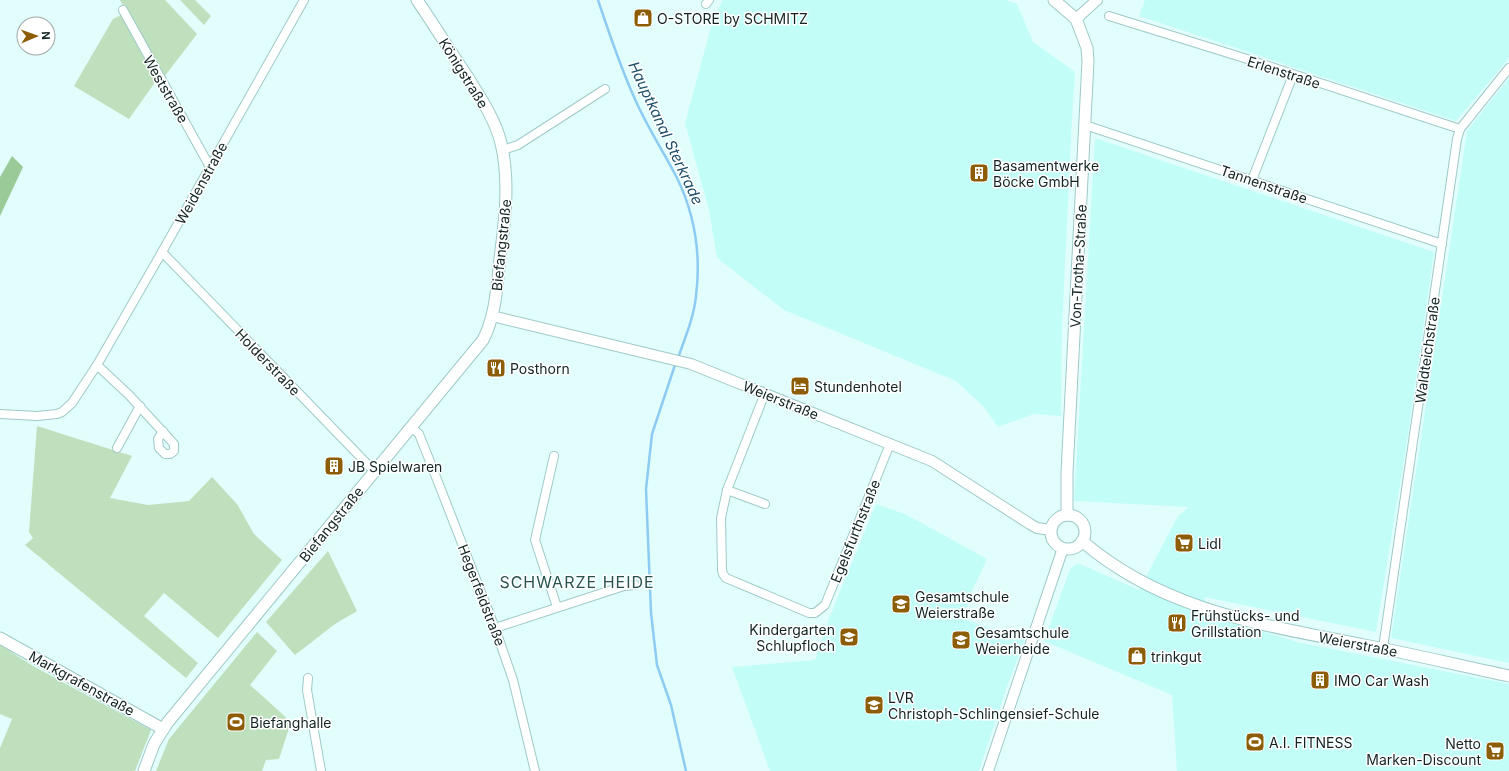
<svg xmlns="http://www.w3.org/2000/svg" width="1509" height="771" font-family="Inter,sans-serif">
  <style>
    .built { fill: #c3fdf8 }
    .green { fill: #bee0bc }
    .forest { fill: #9bca99 }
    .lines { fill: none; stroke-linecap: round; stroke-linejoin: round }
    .stream { stroke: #8dcbf3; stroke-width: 2.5 }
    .minor-casing { stroke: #9dcac7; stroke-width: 10 }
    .tertiary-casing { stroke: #9dcac7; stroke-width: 12 }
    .secondary-casing { stroke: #9dcac7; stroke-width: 13 }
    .minor { stroke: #fff; stroke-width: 8 }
    .tertiary { stroke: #fff; stroke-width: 10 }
    .secondary { stroke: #fff; stroke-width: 11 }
    .labels { text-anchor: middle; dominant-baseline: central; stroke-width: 3; stroke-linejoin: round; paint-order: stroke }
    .poi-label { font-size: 14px; fill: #122423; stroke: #fff; text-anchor: start }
    .street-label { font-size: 14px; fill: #122423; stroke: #fff }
    .water-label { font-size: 15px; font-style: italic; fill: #1f4f6a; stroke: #fff }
    .quarter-label { font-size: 16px; letter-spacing: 1px; fill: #285350; stroke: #fff }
  </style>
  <rect width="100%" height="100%" fill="#e2fefc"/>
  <!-- built -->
  <g class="built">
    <path d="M723,0H1006L1017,4L1033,42L1075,72L1072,118L1062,329L1061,416L1034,414L998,427L983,406L956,381L784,310L717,258L709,210L685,123L713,19Z"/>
    <path d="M1145,0H1509V58L1456,121L1139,16Z"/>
    <path d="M1509,78V663L1391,638L1467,131Z"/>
    <path d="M1095,138L1434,252L1407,441L1376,632L1204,597L1210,615L1297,642L1509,684V771H1177L1172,695L1044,641L1070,569L1078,563L1139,590L1178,516L1189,507L1074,501Z"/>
    <path d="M876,504L905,514L987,559L972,591L963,619L1025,639L1009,681L979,771H770L732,667L815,660L828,621Z"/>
  </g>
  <!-- green -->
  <g class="green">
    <path d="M120,0H165L197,34L164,77Z"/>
    <path d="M180,0H195L211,16L204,25Z"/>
    <path d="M121,15L156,81L129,119L74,86L113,19Z"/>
    <path d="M37,426L132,456L110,498L148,505L189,501L212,477L237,504L254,534L282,560L218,638L164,593L144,616L198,663L186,678L25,545L33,538L29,532Z"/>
    <path d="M328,551L357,611L335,624L295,655L266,622Z"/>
    <path d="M257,632L277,651L250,685L291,722L279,759L266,760L262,771H156L169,739Z"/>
    <path d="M0,645L33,666L151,730L135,771H0V748L12,719L0,714Z"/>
  </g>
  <!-- forest -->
  <path class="forest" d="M12,156L23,167L0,216V177Z"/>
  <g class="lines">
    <!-- stream -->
    <g class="stream">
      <path d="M598,0C609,33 620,66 634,97C646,125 663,151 677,178C695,215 701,256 696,296C694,317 685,338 678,358"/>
      <path d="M676,362L652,434L646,489L651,613L657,665L671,705L686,771"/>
    </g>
    <defs>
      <g id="minor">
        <path d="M706,4L709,0"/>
        <path d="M123,10L210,167"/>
        <path d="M1109,16L1244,58L1460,129"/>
        <path d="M1085,125L1442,244"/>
        <path d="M503,150L518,145L605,89"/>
        <path d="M1252,180L1293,75"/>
        <path d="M162,252L374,471"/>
        <path d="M97,365L129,395L174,444V451L170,454H165L159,448L158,439L163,431"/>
        <path d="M765,393L727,490L721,518L722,570L723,574L726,578L809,613H815L825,605L890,444"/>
        <path d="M0,414L37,416L57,414L62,412L72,403L97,365L162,252L304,0"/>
        <path d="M411,427L419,434L429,459L495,628L513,680L535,771"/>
        <path d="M117,448L140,406"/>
        <path d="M554,456L535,540L557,607"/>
        <path d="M727,490L765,504"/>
        <path d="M495,628L624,586L635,585"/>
        <path d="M1383,648L1457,139L1460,129L1509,68"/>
        <path d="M308,678L307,690L321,771"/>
      </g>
      <g id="tertiary">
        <path d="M1076,19L1097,0"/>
        <path d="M492,316L691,364L932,461L1030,524L1037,528L1051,530"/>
        <path d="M988,771L1063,548"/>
      </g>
      <g id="secondary">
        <path d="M1054,0L1076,19L1087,48L1088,61L1067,472V515"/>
        <circle cx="1068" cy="532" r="17"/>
        <path d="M1082,541C1163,611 1264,625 1364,645C1413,654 1461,666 1509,676"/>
        <path d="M0,638L163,729"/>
        <path d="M144,771L154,744L168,722L483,340C496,315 497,285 500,258C505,220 510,181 501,143C495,119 480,97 467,76C450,51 434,25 417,0"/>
      </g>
    </defs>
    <!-- minor casing -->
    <use href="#minor" class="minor-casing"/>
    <!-- tertiary casing -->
    <use href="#tertiary" class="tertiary-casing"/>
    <!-- secondary casing -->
    <use href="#secondary" class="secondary-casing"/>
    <!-- minor -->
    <use href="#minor" class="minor"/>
    <!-- tertiary -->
    <use href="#tertiary" class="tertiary"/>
    <!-- secondary -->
    <use href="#secondary" class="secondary"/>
  </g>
  <!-- icons -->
  <defs>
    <symbol id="shop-square" viewBox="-11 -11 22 22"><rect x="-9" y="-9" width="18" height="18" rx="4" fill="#8d5d05" stroke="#fff"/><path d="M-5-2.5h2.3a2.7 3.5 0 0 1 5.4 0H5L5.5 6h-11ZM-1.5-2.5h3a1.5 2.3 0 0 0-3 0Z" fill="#fff"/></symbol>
    <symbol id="building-square" viewBox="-11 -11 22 22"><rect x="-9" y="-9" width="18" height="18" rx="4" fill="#8d5d05" stroke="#fff"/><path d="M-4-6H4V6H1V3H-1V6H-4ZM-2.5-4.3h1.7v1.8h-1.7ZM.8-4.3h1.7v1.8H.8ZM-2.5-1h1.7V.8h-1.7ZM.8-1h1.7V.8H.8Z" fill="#fff"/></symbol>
    <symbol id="restaurant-square" viewBox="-11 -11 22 22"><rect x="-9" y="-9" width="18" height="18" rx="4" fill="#8d5d05" stroke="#fff"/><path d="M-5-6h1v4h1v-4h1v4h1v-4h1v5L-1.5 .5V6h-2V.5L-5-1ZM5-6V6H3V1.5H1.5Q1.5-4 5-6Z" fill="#fff"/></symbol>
    <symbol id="hotel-square" viewBox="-11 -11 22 22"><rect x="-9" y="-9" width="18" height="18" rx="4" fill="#8d5d05" stroke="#fff"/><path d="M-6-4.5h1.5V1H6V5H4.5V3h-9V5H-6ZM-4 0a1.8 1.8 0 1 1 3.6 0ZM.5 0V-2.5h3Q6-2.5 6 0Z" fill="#fff"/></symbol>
    <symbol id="supermarket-square" viewBox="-11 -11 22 22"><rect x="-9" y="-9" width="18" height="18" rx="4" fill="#8d5d05" stroke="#fff"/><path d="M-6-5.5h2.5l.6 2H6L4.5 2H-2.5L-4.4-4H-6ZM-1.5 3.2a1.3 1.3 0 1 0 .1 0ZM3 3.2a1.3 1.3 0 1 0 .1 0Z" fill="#fff"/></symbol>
    <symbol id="school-square" viewBox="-11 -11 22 22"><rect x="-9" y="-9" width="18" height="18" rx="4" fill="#8d5d05" stroke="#fff"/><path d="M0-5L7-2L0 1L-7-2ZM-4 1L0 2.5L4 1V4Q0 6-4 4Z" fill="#fff"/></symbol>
    <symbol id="stadium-square" viewBox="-11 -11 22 22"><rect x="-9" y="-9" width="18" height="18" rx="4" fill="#8d5d05" stroke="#fff"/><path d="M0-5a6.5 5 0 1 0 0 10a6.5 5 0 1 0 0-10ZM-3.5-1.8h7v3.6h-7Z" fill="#fff"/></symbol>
  </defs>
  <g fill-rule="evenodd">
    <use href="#shop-square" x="632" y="7" width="22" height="22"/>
    <use href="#building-square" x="968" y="162" width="22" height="22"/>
    <use href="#restaurant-square" x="485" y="357" width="22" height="22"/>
    <use href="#hotel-square" x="789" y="375" width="22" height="22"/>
    <use href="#building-square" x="323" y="455" width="22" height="22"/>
    <use href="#supermarket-square" x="1173" y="532" width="22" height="22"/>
    <use href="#school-square" x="890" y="593" width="22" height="22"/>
    <use href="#restaurant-square" x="1166" y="612" width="22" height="22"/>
    <use href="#school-square" x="838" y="626" width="22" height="22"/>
    <use href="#school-square" x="950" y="629" width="22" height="22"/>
    <use href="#shop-square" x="1126" y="645" width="22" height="22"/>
    <use href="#building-square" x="1309" y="669" width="22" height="22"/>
    <use href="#school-square" x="863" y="694" width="22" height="22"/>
    <use href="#stadium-square" x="225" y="711" width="22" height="22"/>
    <use href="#stadium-square" x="1244" y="731" width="22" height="22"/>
    <use href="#supermarket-square" x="1484" y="740" width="22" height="22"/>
  </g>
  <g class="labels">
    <!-- poi labels -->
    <g class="poi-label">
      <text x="657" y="18">O-STORE by SCHMITZ</text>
      <text x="993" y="165">Basamentwerke<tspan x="993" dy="16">Böcke GmbH</tspan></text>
      <text x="510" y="368">Posthorn</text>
      <text x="814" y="386">Stundenhotel</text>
      <text x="348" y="466">JB Spielwaren</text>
      <text x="1198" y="543">Lidl</text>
      <text x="915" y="596">Gesamtschule<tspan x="915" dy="16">Weierstraße</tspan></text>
      <text x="1191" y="615">Frühstücks- und<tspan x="1191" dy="16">Grillstation</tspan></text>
      <text x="835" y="629" text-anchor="end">Kindergarten<tspan x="835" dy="16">Schlupfloch</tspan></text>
      <text x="975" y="632">Gesamtschule<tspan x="975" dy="16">Weierheide</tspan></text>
      <text x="1151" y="656">trinkgut</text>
      <text x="1334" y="680">IMO Car Wash</text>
      <text x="888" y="697">LVR<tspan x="888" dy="16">Christoph-Schlingensief-Schule</tspan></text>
      <text x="250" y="722">Biefanghalle</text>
      <text x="1269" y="742">A.I. FITNESS</text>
      <text x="1481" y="743" text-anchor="end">Netto<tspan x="1481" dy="16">Marken-Discount</tspan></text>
    </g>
    <!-- street labels -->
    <g class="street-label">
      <text transform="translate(1284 72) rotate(18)">Erlenstraße</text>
      <text transform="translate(464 73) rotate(58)">Königstraße</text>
      <text transform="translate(166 89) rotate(60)">Weststraße</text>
      <text transform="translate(201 183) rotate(-61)">Weidenstraße</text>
      <text transform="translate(1264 184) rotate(19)">Tannenstraße</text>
      <text transform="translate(501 245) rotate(-84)">Biefangstraße</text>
      <text transform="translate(1078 266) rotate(-87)">Von-Trotha-Straße</text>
      <text transform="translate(1427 350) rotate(-82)">Waldteichstraße</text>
      <text transform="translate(268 362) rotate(46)">Holderstraße</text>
      <text transform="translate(781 400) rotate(22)">Weierstraße</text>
      <text transform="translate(331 524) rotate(-51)">Biefangstraße</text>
      <text transform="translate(855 531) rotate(-68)">Egelsfurthstraße</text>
      <text transform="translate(482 595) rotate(69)">Hegerfeldstraße</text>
      <text transform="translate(1358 644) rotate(11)">Weierstraße</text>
      <text transform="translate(82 683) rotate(29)">Markgrafenstraße</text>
    </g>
    <!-- water labels -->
    <g class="water-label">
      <text transform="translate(666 133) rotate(65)">Hauptkanal Sterkrade</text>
    </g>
    <!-- quarter labels -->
    <g class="quarter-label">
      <text x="577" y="582">SCHWARZE HEIDE</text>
    </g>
  </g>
  <!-- north arrow -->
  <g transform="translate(36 36) rotate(88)"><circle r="19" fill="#ffffff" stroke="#a0a7a7"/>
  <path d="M0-3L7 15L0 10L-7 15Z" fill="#8d5d05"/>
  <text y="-6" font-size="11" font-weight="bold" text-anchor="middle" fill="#122423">N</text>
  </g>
</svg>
